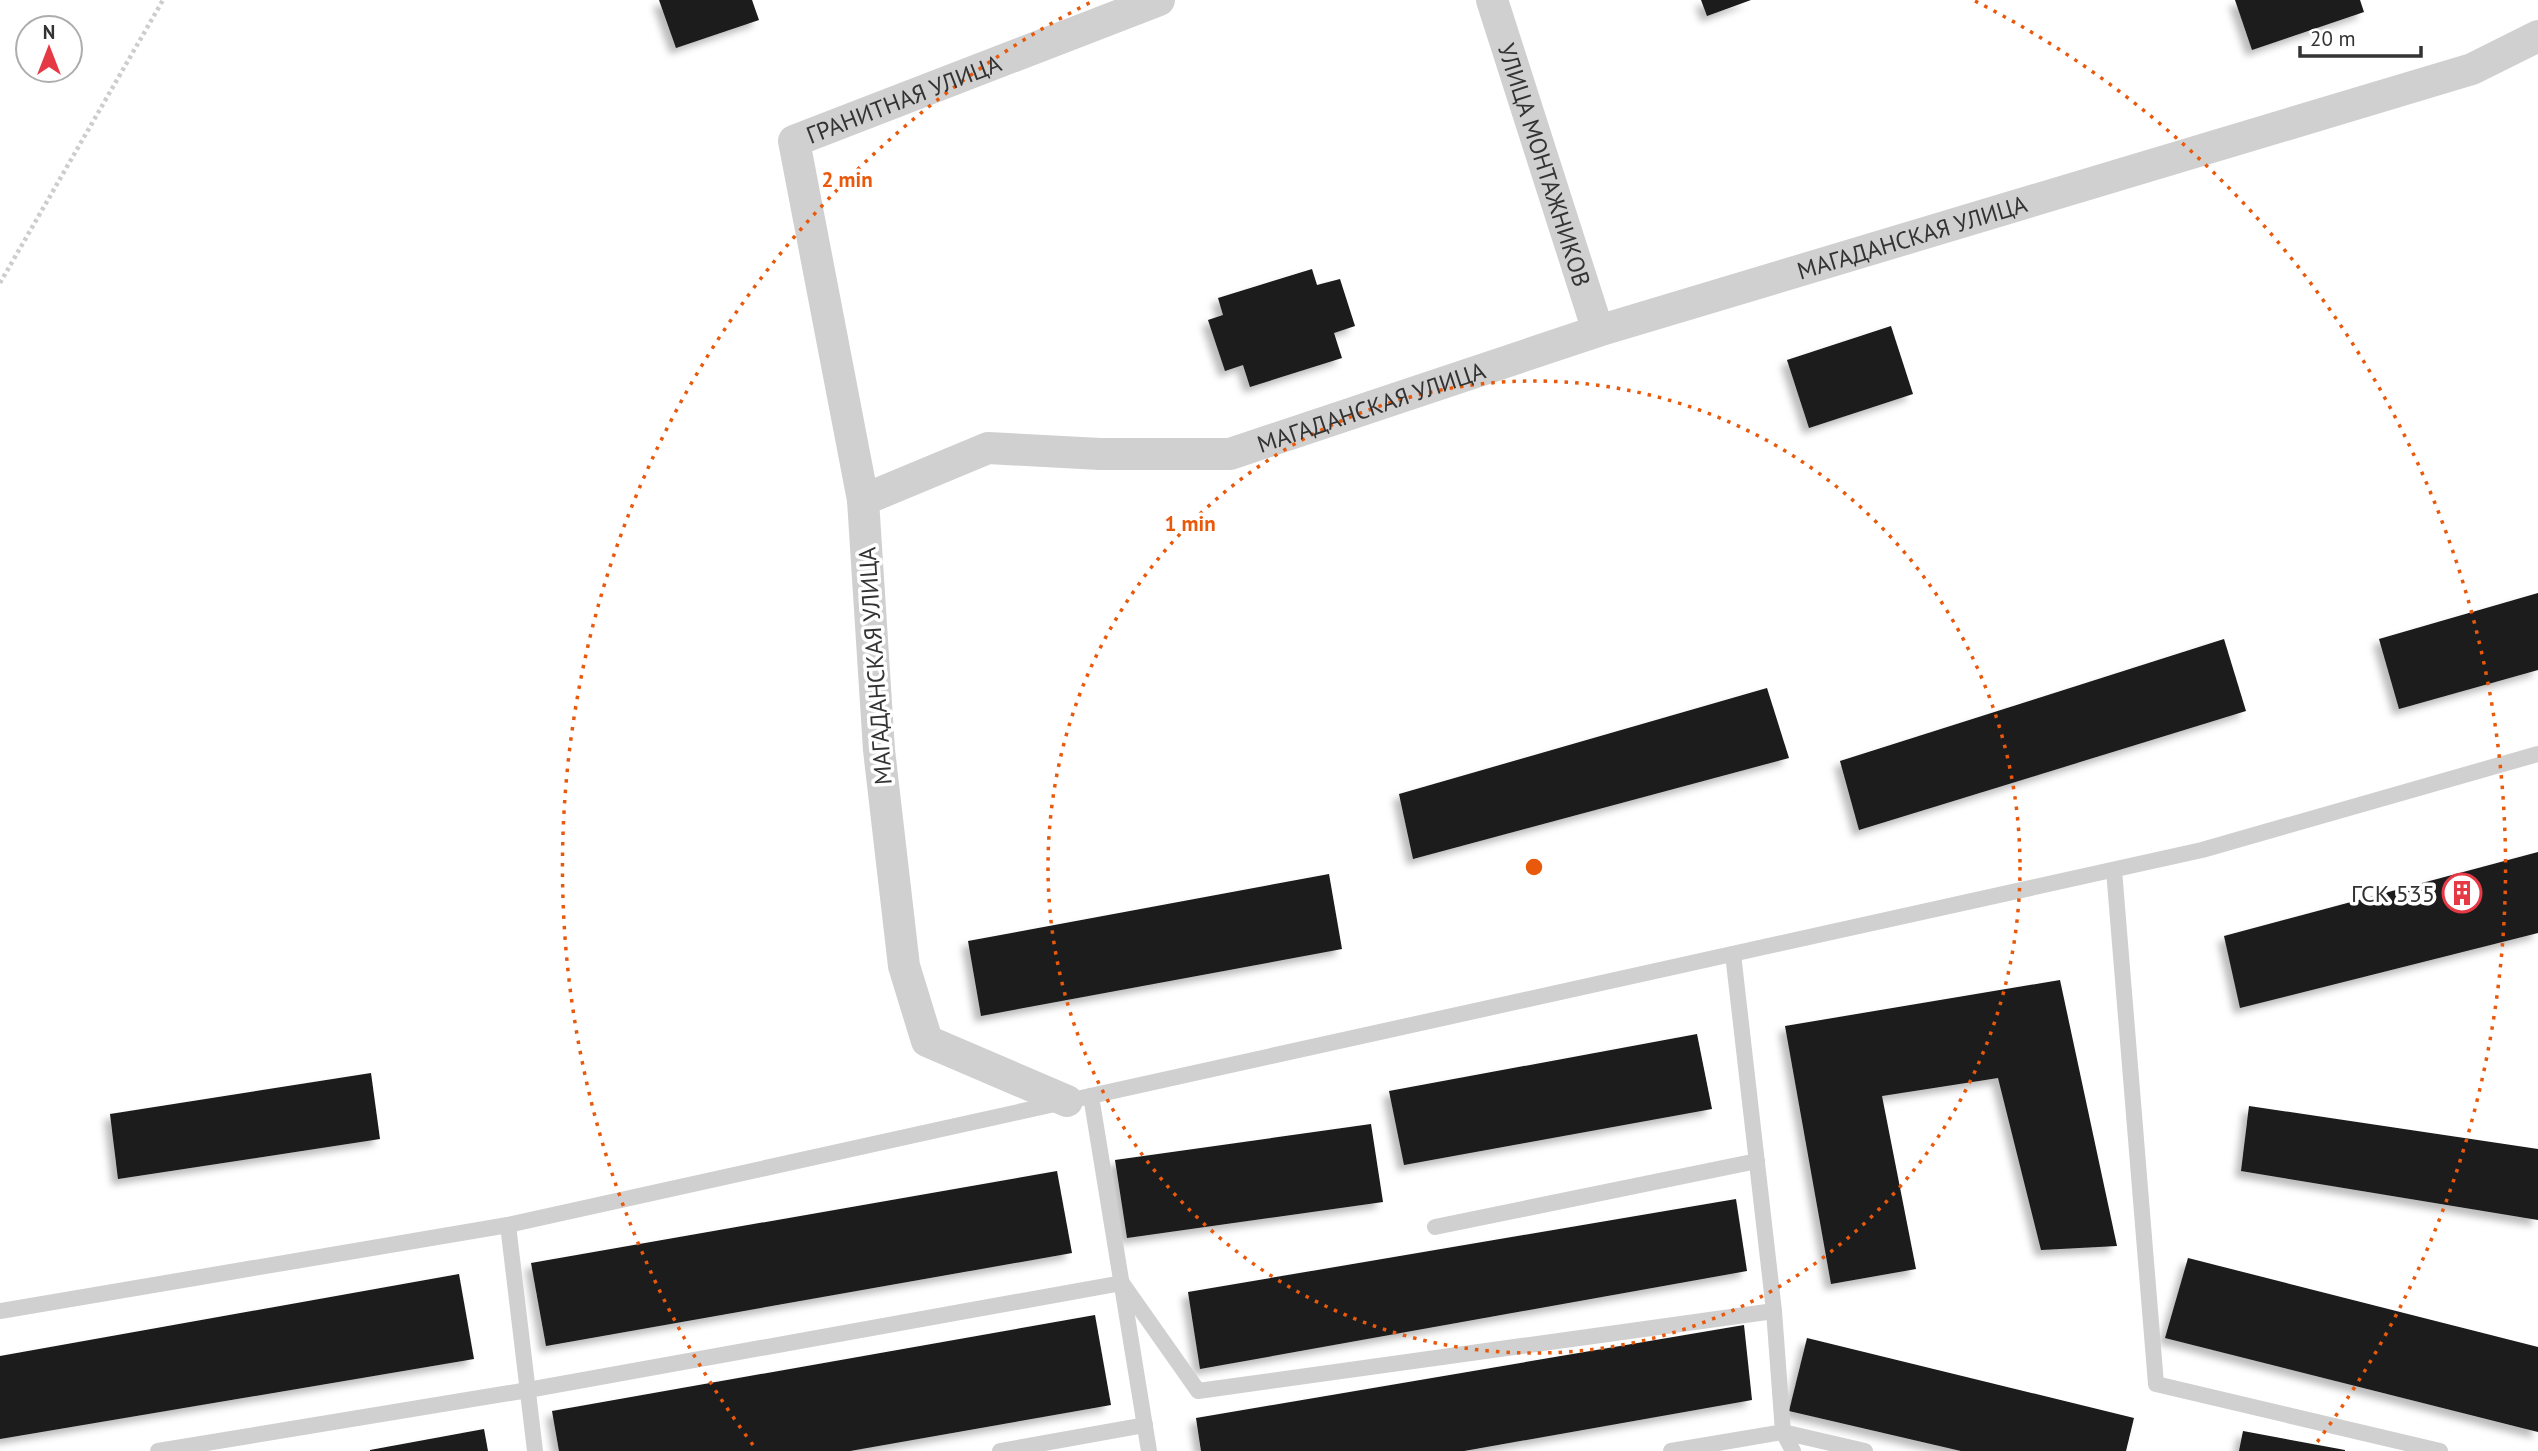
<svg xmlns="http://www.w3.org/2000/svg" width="2538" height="1451" font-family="'PT Sans',sans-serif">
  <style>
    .building { fill: #1a1a1a; filter: url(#shadow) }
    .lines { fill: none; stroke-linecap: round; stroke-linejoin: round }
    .path { stroke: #cdcdcd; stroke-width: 4.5; stroke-dasharray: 3.5 3.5; stroke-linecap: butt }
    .lane { stroke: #d0d0d0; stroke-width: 16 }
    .street { stroke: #d0d0d0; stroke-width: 32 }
    .ring { fill: none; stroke: #e8590c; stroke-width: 3.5; stroke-dasharray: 3.5 7 }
    .labels { text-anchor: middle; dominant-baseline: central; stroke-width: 7; stroke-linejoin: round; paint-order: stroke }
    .street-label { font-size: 24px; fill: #333; stroke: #fff }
    .poi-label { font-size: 24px; fill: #333; stroke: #fff; text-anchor: end }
    .centre { fill: #e8590c; stroke: #fff; stroke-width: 3.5 }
    .ring-label { font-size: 21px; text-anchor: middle; font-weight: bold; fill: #e8590c; stroke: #fff; stroke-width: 7; stroke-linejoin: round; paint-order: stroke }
  </style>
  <defs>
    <filter id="shadow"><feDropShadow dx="-6" dy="6" stdDeviation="3.5" flood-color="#0004"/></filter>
  </defs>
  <rect width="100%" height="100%" fill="#fff"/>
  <!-- building -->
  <g class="building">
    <path d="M659,0H752L759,20L676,48Z"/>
    <path d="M1701,0H1751L1707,16Z"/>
    <path d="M2235,0H2360L2364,12L2252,50Z"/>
    <path d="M1312,269L1317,285L1340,279L1355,326L1334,333L1342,358L1250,387L1243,365L1225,371L1208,320L1223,315L1218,298Z"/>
    <path d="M1891,326L1913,394L1809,428L1787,360Z"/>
    <path d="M2538,593V670L2399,709L2379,639Z"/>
    <path d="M2224,639L2246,711L1859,830L1840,761Z"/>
    <path d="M1767,688L1789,758L1413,859L1399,794Z"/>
    <path d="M2538,852V933L2240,1008L2224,936Z"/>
    <path d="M1329,874L1342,949L981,1016L968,941Z"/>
    <path d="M2060,980L2117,1246L2041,1250L1998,1078L1882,1096L1916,1269L1831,1284L1785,1026Z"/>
    <path d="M1697,1034L1712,1109L1404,1165L1389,1091Z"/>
    <path d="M371,1073L380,1139L118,1179L110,1114Z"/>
    <path d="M2249,1106L2538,1149V1220L2241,1171Z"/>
    <path d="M1371,1124L1383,1202L1127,1238L1115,1160Z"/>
    <path d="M1057,1171L1072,1253L546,1346L531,1263Z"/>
    <path d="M1736,1199L1747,1271L1200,1369L1188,1292Z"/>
    <path d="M2188,1258L2538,1347V1432L2165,1338Z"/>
    <path d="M459,1274L474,1359L0,1439V1356Z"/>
    <path d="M1095,1315L1111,1405L850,1451H559L552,1411Z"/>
    <path d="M1744,1325L1752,1400L1464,1451H1201L1196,1418Z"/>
    <path d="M1807,1338L2134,1418L2126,1451H1961L1789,1411Z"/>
    <path d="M484,1429L488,1451H370V1450Z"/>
    <path d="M2243,1431L2345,1450V1451H2239Z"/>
  </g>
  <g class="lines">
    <!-- path -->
    <path class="path" d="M0,283L163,0"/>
    <!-- lane -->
    <g class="lane">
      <path d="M2114,870L2156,1384L2440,1451"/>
      <path d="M1733,954L1774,1311L1783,1432L1793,1451"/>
      <path d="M1091,1096L1149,1451"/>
      <path d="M508,1225L535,1451"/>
      <path d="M1435,1227L1757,1161"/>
      <path d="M0,1311L508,1225L2202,850L2538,754"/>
      <path d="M158,1451L528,1390L1122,1283L1198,1391L1774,1311"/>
      <path d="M1000,1451L1145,1425"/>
      <path d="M1671,1451L1783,1432L1865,1451"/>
    </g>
    <!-- street -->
    <g class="street">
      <path id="s1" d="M1492,0L1598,331"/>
      <path id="s2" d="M863,500L794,141L1159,0"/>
      <path id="s3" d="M1067,1101L927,1041L904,966L879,750L863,500L988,448L1100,454H1230L1598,331L2472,69L2538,36"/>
    </g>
  </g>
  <!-- distance rings -->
  <g class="ring">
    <circle cx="1534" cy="867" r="486"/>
    <path d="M753 1445A972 972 0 0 1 1093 1M1975 1A972 972 0 0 1 2315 1445"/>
  </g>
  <!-- icons -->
  <defs>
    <symbol id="building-ring" viewBox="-11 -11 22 22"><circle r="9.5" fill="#fff" stroke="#e63946" stroke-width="1.5"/><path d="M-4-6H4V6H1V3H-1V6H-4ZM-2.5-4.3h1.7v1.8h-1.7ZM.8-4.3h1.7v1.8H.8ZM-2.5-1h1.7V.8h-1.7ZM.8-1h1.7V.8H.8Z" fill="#e63946"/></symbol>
  </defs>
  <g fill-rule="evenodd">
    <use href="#building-ring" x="2440" y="871" width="44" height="44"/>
  </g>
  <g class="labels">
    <!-- street labels -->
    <g class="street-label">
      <text stroke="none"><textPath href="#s2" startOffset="483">ГРАНИТНАЯ УЛИЦА</textPath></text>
      <text stroke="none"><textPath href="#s1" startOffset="173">УЛИЦА МОНТАЖНИКОВ</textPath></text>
      <text stroke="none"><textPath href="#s3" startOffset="1792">МАГАДАНСКАЯ УЛИЦА</textPath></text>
      <text stroke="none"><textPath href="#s3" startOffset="1225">МАГАДАНСКАЯ УЛИЦА</textPath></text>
      <text transform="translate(875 666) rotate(-94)">МАГАДАНСКАЯ УЛИЦА</text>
    </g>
    <!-- poi labels -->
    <g class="poi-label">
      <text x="2435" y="893">ГСК 535</text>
    </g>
  </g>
  <circle cx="1534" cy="867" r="10" class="centre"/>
  <g class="ring-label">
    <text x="847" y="187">2 min</text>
    <text x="1190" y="531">1 min</text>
  </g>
  <!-- north arrow -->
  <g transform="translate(49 49)"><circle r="33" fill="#ffffff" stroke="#adadad" stroke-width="2"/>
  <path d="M0-5L12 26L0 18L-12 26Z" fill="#e63946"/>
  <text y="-10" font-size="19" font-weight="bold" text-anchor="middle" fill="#333333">N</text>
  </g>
  <!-- scale -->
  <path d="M2300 46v10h121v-10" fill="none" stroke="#333333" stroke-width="3.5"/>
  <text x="2310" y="46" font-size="21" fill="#333333" stroke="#ffffff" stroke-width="5" paint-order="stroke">20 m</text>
</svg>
